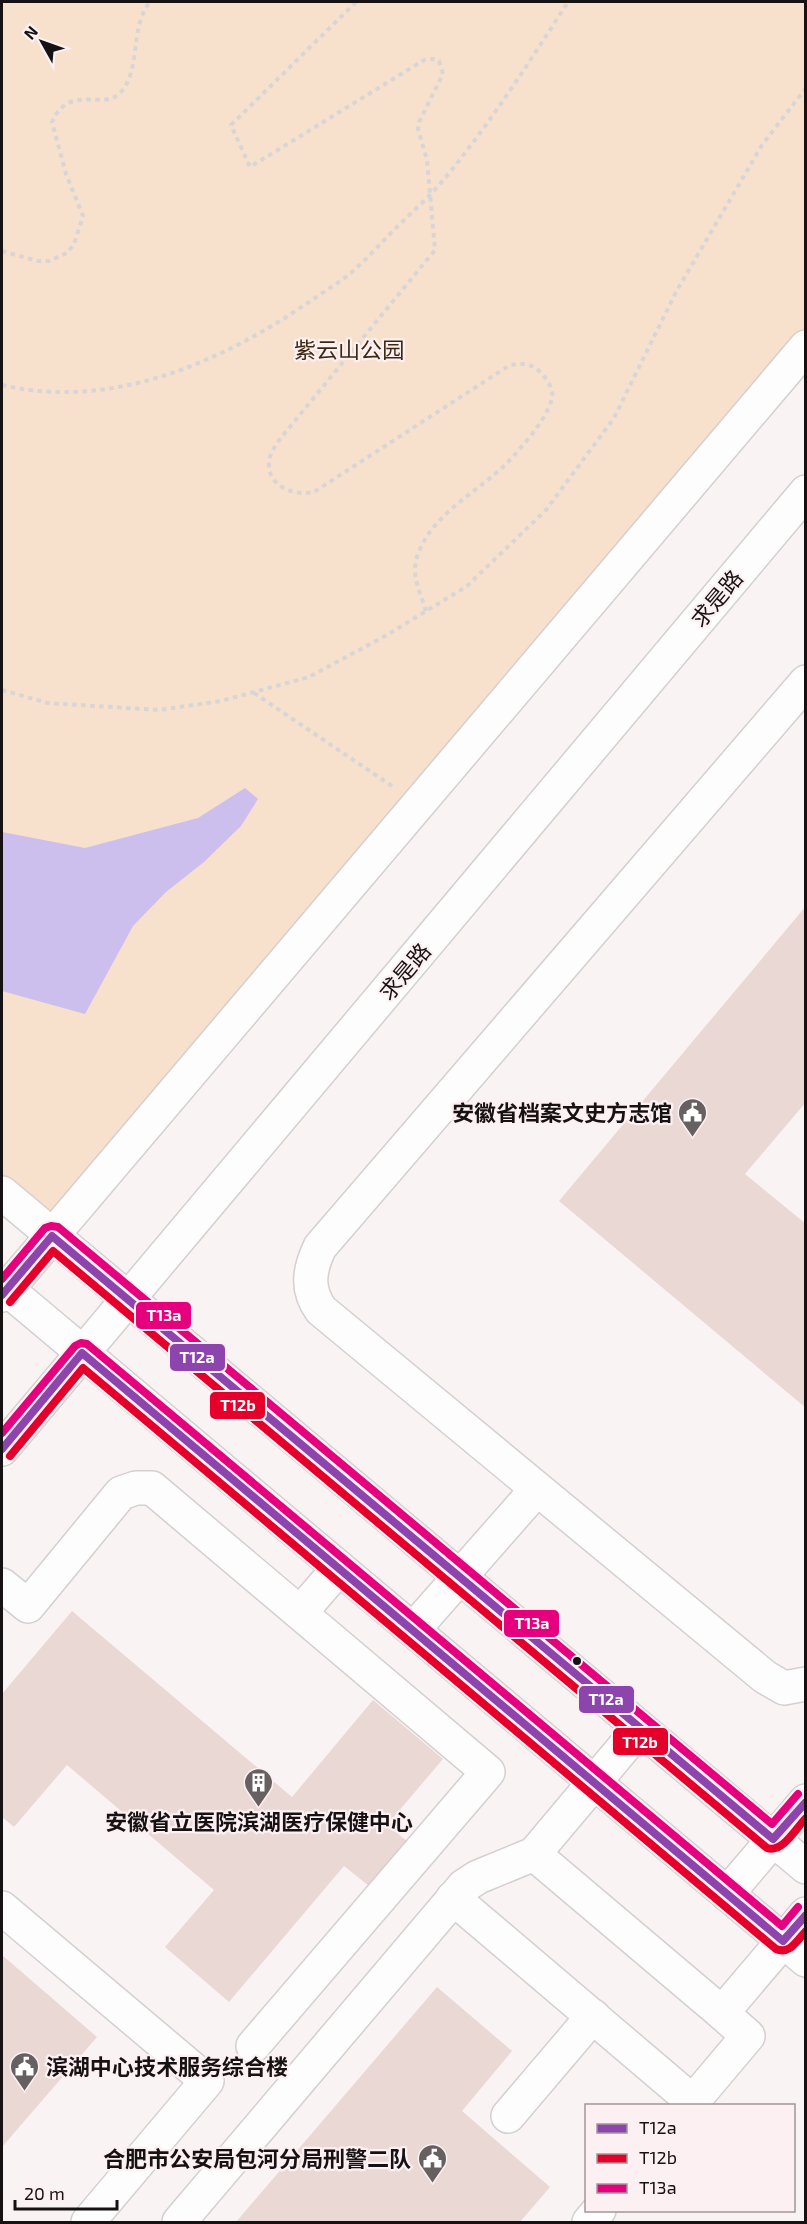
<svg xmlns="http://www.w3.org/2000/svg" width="807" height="2224" font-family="'Exo 2','Noto Sans SC',sans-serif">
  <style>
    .green { fill: #f7e0cc }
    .water { fill: #ccbfee }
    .building { fill: #ead8d5 }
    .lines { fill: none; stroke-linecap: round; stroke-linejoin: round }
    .minor-casing { stroke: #d4cfd0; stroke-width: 36 }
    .path { stroke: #d8d5d6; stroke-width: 4; stroke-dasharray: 4.5 4.5; stroke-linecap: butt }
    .minor { stroke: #fefdfd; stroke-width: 33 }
    .bus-1-casing { stroke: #fdf0f3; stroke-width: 12 }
    .bus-2-casing { stroke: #fdf0f3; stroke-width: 12 }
    .bus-3-casing { stroke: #fdf0f3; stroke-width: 12 }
    .bus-1 { stroke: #8e44ad; stroke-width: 8 }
    .bus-2 { stroke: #e4002b; stroke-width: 8 }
    .bus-3 { stroke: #e5007d; stroke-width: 8 }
    .bus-dot { fill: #161112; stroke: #fdf0f3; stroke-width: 2 }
    .labels { text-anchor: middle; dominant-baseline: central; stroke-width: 4.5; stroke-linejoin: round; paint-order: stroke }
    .park-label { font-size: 22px; fill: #3e280f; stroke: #fdf0f3 }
    .street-label { font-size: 22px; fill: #161112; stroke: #fdf0f3 }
    .poi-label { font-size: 22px; font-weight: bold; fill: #161112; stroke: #fdf0f3; text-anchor: end }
    .line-badge { stroke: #fdf0f3; stroke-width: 2 }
    .badge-label { font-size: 16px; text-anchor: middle; font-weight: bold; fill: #fff }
  </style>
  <rect width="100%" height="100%" fill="#faf3f4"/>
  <!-- green -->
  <path class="green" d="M2,2H805V347L52,1236L2,1193Z"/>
  <!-- water -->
  <path class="water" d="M245,788L258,799L241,826L204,862L166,892L133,926L85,1014L2,991V832L85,848L198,818Z"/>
  <!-- building -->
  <g class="building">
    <path d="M806,906V1102L745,1174L806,1224V1408L559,1201Z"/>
    <path d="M72,1611L292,1797L373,1700L443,1759L387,1825L407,1841L369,1886L344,1866L229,2002L165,1947L214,1890L67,1765L14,1827L2,1817V1694Z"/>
    <path d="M2,1955L97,2037L2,2147Z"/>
    <path d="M437,1987L512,2051L462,2111L550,2187L520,2222H236Z"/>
  </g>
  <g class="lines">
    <defs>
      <g id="minor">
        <path d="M806,682L320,1247C309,1270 306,1289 321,1310L765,1677L784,1688L806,1684"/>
        <path d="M2,1193L806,1867"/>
        <path d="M2,1285L806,1960"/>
        <path d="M2,1295L806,347"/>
        <path d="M2,1449L806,492"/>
        <path d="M2,1585L28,1606L121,1493L136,1488H152L488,1772L253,2046"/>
        <path d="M300,1613L339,1568"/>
        <path d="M413,1630L537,1489"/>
        <path d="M640,1728L534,1854L722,2013L806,1914"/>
        <path d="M727,1894L806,1801"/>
        <path d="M453,1898L692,2101"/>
        <path d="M2,1908L207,2081L88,2222"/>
        <path d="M689,2106L748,2036L722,2013"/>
        <path d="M508,2116L593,2016"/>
        <path d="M179,2222L464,1886L478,1877L534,1854"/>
        <path d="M589,2222L599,2210"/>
      </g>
    </defs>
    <!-- minor casing -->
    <use href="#minor" class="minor-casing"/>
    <!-- path -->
    <g class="path">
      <path d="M356,2L231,125L250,167L424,60L433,59L439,61L443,74L419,122L418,129L427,160L435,250L280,439C275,446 268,456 269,466C270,488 296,496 314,492L510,365C521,363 532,363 540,372C545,377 550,383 552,391C556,410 520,449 507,463C478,492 433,513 418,554C410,574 420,591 426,611"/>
      <path d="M2,251L37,261H49L67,253L74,244L83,216L66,174L52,122C69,83 103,111 120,93C142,70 129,27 150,2"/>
      <path d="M2,385C112,411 222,362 312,300C326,290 341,282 353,271C368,258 381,243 395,229C410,214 426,200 440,184C488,127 528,64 568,2"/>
      <path d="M2,690L48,703L159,710L221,701L309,677L387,635L467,586L546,510L614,418L676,292L762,145L806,88"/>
      <path d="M254,693L392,786"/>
    </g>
    <!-- minor -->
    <use href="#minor" class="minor"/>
    <defs>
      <g id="bus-1">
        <path d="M2,1295L52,1236L773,1839L806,1802"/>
        <path d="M2,1449L82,1353L783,1941L806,1915"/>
      </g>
      <g id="bus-2">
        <path d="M10,1302L53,1251L767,1848C783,1853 796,1828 806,1818"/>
        <path d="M10,1456L83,1368L776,1949C790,1955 797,1940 806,1931"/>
      </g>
      <g id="bus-3">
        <path d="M2,1279L45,1228L51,1226L58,1227L772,1824L798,1794"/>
        <path d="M2,1433L75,1346L81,1343L87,1344L782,1926L798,1907"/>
      </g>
    </defs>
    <!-- bus-1 casing -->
    <use href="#bus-1" class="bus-1-casing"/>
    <!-- bus-2 casing -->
    <use href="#bus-2" class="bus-2-casing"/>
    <!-- bus-3 casing -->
    <use href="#bus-3" class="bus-3-casing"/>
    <!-- bus-1 -->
    <use href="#bus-1" class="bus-1"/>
    <!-- bus-2 -->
    <use href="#bus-2" class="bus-2"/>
    <!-- bus-3 -->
    <use href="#bus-3" class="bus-3"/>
  </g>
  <!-- icons -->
  <defs>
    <symbol id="civic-pin" viewBox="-11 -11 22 30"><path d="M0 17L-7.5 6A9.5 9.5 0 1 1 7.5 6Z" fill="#666061" stroke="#fdf0f3"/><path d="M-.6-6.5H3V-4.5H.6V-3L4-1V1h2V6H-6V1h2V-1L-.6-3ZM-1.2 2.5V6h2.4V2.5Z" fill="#fff"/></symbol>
    <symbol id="building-pin" viewBox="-11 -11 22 30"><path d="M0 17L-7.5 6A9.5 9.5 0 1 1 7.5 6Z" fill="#666061" stroke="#fdf0f3"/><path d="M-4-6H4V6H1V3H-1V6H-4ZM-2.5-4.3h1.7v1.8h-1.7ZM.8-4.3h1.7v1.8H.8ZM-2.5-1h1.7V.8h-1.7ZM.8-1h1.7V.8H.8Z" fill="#fff"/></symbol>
  </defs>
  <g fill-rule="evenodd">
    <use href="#civic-pin" x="676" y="1096" width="33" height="45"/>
    <use href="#building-pin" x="242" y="1766" width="33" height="45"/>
    <use href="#civic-pin" x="8" y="2050" width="33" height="45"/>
    <use href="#civic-pin" x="416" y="2142" width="33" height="45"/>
  </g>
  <!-- markers -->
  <circle class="bus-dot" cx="577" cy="1661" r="5"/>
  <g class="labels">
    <!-- park labels -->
    <g class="park-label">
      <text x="349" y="349">紫云山公园</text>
    </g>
    <!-- street labels -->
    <g class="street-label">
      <text transform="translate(716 598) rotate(-50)">求是路</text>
      <text transform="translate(404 971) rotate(-50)">求是路</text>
    </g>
    <!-- poi labels -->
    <g class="poi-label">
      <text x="672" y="1112">安徽省档案文史方志馆</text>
      <text x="259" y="1821" text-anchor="middle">安徽省立医院滨湖医疗保健中心</text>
      <text x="46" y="2066" text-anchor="start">滨湖中心技术服务综合楼</text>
      <text x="411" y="2158">合肥市公安局包河分局刑警二队</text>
    </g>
  </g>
  <g class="line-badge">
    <rect x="135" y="1301" width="57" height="29" rx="6" fill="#e5007d"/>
    <rect x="169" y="1343" width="57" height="29" rx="6" fill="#8e44ad"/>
    <rect x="209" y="1391" width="57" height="29" rx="6" fill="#e4002b"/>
    <rect x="503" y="1609" width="57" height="29" rx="6" fill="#e5007d"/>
    <rect x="578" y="1685" width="57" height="29" rx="6" fill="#8e44ad"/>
    <rect x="612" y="1727" width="57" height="29" rx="6" fill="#e4002b"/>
  </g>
  <g class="badge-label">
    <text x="164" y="1321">T13a</text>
    <text x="197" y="1363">T12a</text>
    <text x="238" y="1411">T12b</text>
    <text x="532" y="1629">T13a</text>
    <text x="606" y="1705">T12a</text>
    <text x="640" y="1748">T12b</text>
  </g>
  <!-- border -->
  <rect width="807" height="2224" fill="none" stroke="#161112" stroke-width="6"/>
  <!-- legend -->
  <rect x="585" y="2104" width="210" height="108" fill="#fdf0f3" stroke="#a19799" stroke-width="1.5"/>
  <rect x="597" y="2124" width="30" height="9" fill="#8e44ad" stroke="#a19799" stroke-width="1.5"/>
  <text x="639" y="2134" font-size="18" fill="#161112">T12a</text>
  <rect x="597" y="2154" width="30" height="9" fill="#e4002b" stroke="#a19799" stroke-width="1.5"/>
  <text x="639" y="2164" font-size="18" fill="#161112">T12b</text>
  <rect x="597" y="2184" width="30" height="9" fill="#e5007d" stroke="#a19799" stroke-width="1.5"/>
  <text x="639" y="2194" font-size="18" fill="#161112">T13a</text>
  <!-- north arrow -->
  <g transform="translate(42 42) rotate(310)" stroke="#fdf0f3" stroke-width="4.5" paint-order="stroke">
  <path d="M0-4.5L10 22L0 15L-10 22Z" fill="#161112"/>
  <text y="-9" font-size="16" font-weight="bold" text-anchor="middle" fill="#161112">N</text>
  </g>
  <!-- scale -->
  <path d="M15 2200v9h102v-9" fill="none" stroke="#161112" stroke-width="3"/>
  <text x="24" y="2200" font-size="18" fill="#161112" stroke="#fdf0f3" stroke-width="4.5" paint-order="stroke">20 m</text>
</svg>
